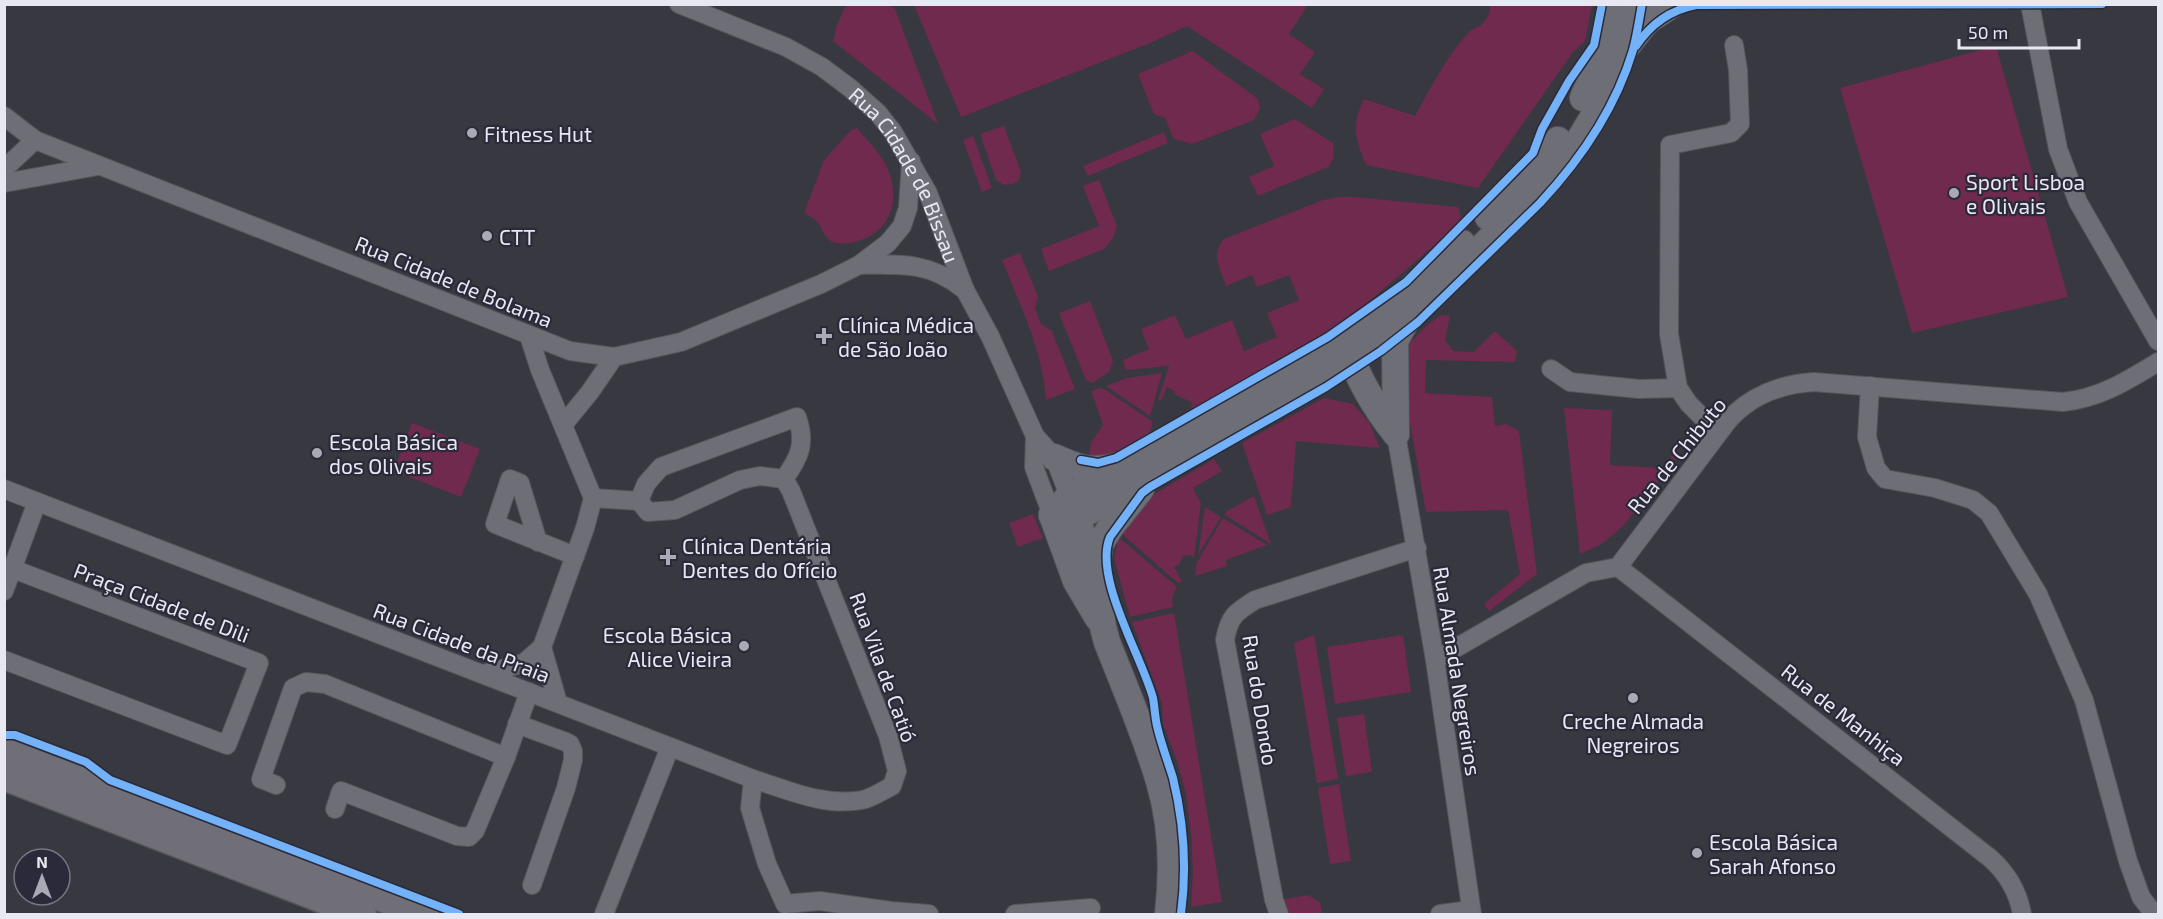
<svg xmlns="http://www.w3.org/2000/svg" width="2163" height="919" font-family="'Exo 2',sans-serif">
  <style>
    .green { fill: #6f2a4d }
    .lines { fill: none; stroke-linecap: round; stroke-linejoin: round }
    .minor-casing { stroke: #55555c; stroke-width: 20 }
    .secondary-casing { stroke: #55555c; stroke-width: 28 }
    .primary-casing { stroke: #55555c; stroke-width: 31 }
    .minor { stroke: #6e6e76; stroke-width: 18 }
    .secondary { stroke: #6e6e76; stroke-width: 26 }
    .primary { stroke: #706e77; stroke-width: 28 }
    .cycleway-casing { stroke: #2a2a3a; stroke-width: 11 }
    .cycleway { stroke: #73b2f8; stroke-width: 8 }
    .poi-dot { fill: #aaaab4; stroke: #2a2a3a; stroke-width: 2 }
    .labels { text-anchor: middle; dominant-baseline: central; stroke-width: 4.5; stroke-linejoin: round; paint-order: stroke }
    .poi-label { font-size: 21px; fill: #e8e8f2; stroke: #2a2a3a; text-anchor: start }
    .street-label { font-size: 21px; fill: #e8e8f2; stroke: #2a2a3a }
  </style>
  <rect width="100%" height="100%" fill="#383840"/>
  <!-- green -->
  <g class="green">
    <path d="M846,5H890L895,9L938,124L833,41L837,25Z"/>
    <path d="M914,5H1308L1289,34L1315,52L1300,74L1324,89L1312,108L1187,26L1150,43L961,117Z"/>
    <path d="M1490,5H1592L1585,41L1573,52L1478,188L1366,165C1355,139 1351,125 1364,99L1415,116C1431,87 1446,57 1469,32C1472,28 1477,28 1481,25C1486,21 1491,11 1490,5Z"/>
    <path d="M1996,46L2068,297L1912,333L1840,88Z"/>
    <path d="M1193,51L1258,99L1260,108L1254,120L1192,144L1174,139L1165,118L1154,114L1138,74Z"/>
    <path d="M1295,119L1333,143L1334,158L1328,167L1258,196L1249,177L1274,166L1260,134Z"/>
    <path d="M1004,126L1021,172L1019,180L1013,184L1004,185L996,180L980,134Z"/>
    <path d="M857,128C865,137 874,147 881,157C900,184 899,225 864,239C855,242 843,246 833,242C825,239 823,231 819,224C815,219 810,216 804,213L824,160L851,130Z"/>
    <path d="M1164,132L1168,143L1088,176L1083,166Z"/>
    <path d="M973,136L992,188L982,192L963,140Z"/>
    <path d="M1099,180L1117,226L1113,238L1104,249L1049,271L1041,249L1099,226L1083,186Z"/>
    <path d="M1339,197H1354L1458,207L1461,216L1458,225L1351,317L1188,415L1193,403L1174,394L1175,391L1167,387L1161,401L1158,400L1169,366L1126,370L1123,360L1149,349L1141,329L1175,315L1186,339L1232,320L1244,351L1277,337L1267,313L1299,300L1289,275L1257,287L1252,275L1226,286C1220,268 1210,255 1224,239L1323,200Z"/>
    <path d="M1020,253L1038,297L1035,308L1041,324L1052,331L1075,389L1046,400C1043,351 1020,305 1002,260Z"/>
    <path d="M1090,301L1113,361L1109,372L1092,383L1086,380L1059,313Z"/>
    <path d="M1441,315L1450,316L1445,340L1453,351L1474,352L1495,331L1517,351L1515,362L1426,360L1425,393L1492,397L1495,426L1506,424L1519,431L1537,574L1489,611L1484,604L1520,574L1508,510L1426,512L1405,396L1404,349L1426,326Z"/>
    <path d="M1162,373L1150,416L1106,386L1127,378Z"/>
    <path d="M1099,388L1104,389L1153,422L1149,437L1119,454L1088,460L1091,443L1103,425L1092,393V391Z"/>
    <path d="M1324,398L1353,404L1369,422L1380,448L1296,441L1291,507L1267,515L1242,443Z"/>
    <path d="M1564,408L1612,410L1610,465L1663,468L1676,450L1680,453L1624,525L1602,544L1580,554Z"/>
    <path d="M412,423L480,449L461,497L394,471Z"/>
    <path d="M1214,459L1222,471L1193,488L1201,503L1194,558L1190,555L1183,556L1179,565L1174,567L1182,581L1178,583L1124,536L1123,531L1146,499Z"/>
    <path d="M1254,496L1271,544L1225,515L1227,511Z"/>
    <path d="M1205,507L1221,517L1198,555Z"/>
    <path d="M1033,514L1043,538L1018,547L1009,523Z"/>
    <path d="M1223,518L1267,545L1226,560L1227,566L1195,576L1197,562Z"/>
    <path d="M1118,540H1122L1177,587L1172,597L1173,607L1130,617L1114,558Z"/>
    <path d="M1174,613L1222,902L1191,907L1193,870L1191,834L1186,794L1177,761L1163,724L1162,703L1132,622Z"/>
    <path d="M1314,635L1338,779L1317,783L1294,643Z"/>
    <path d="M1403,635L1411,692L1335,704L1327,647Z"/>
    <path d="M1364,714L1372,772L1346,776L1337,718Z"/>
    <path d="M1339,784L1351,861L1330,864L1318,788Z"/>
    <path d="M1308,895L1320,902L1322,914H1286L1279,900Z"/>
  </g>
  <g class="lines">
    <defs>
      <g id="minor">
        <path id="s1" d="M679,4L786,47L822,67L850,88L878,113L893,132L928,193L965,290L990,336L1035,436L1054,457L1073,506"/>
        <path d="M2030,4L2058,149L2078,202L2158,341"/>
        <path d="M4,116L35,140L570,351L614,357L681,342L821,284L859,265L888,243L902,226L908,208L911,161"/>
        <path d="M4,169L35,140"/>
        <path d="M4,183L98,166"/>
        <path d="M859,265C902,264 930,262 965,290"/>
        <path d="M1551,369L1570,382L1639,389L1678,388"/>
        <path d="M1870,386L1867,437L1876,468L1885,479L1935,488L1973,500L1989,513L2038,594L2084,700L2128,861L2141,897L2154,914"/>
        <path d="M797,417C806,443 800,457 784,479L760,476L740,480L675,510L648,512L639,501L646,484L661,467Z"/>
        <path d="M563,425L590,392L614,357"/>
        <path d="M1718,433L1689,404L1678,388L1669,334L1670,145L1731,133L1740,124L1738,70L1734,45"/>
        <path d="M1396,434L1435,660L1472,914"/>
        <path d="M1035,436L1034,467L1052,515"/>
        <path d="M4,489L753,779C788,790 825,807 862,800C872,798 882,791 892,786L897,771L888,736L791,491L784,479"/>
        <path d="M593,498L639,501"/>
        <path d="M538,542L520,483L510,479L495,524L575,556"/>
        <path d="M1618,567L1990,858C2007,873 2018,892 2022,914"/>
        <path d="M4,591L37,502"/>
        <path d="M542,647L558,703"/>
        <path d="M4,660L227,745L259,663L13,569"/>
        <path d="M1435,660L1586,573L1618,567L1727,422C1749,396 1781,384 1814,382L2063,402C2100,398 2127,381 2158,362"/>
        <path d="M484,674L524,663L542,647L585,528L593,498L540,370L529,336"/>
        <path d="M517,724L566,742L570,744L573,751V760L566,788L532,885"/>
        <path d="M753,779L750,808L767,864L785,904L820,901L891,911L929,914"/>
        <path d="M276,785L261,779L293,688L306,682L325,684L506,757"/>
        <path d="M335,809L341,791L457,836L469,837L475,831L506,757L529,692"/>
        <path d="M604,914L670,747"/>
        <path d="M1015,914L1091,908"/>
        <path d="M1279,914L1274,900L1225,640C1229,616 1236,612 1255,600L1417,548"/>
        <path d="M1440,914L1471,910"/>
      </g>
      <g id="secondary">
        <path d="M1627,46L1647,21L1673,4"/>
        <path d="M1583,98L1602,53L1614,4"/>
        <path d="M1488,217L1532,173L1558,140"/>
        <path d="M1346,343C1357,377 1374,407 1396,434"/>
        <path d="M1396,434L1395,341L1406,321"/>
        <path d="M1054,457C1081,469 1088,472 1118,466"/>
        <path d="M1052,515L1077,518C1131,488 1185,456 1239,426C1285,400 1332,375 1375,344C1417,314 1452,276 1489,240C1510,220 1532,201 1550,179C1592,129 1622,69 1633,4"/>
        <path d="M1052,515L1069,496L1185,433L1345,340L1389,308L1462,243"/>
        <path d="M1052,515L1076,581L1098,618"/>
        <path d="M1077,518L1096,577L1103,627L1107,642C1125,688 1145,734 1159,781C1172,824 1173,871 1168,914"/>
        <path d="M1096,573L1100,544L1110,528L1141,489"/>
      </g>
      <g id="primary">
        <path d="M4,752L425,914"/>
        <path d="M4,776L362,914"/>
      </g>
    </defs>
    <!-- minor casing -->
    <use href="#minor" class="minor-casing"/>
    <!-- secondary casing -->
    <use href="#secondary" class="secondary-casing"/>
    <!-- primary casing -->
    <use href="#primary" class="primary-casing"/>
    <!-- minor -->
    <use href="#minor" class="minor"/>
    <!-- secondary -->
    <use href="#secondary" class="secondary"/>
    <!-- primary -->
    <use href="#primary" class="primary"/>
    <defs>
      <g id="cycleway">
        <path d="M1636,46C1650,25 1670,10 1696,5L2102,4"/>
        <path d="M1081,460L1098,463L1116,458L1328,337L1406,282L1533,153L1542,129L1569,81L1594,45L1602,4"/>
        <path d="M4,735H15L86,762L110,780L459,914"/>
        <path d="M1181,914C1187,869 1184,823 1173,778C1168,762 1162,746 1158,730C1155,720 1155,709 1153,698C1142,657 1093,577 1110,537L1142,493L1150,487L1326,387L1381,351L1418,322L1540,203C1580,160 1616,107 1633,50C1637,35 1639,20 1642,4"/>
      </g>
    </defs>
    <!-- cycleway casing -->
    <use href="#cycleway" class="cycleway-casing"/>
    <!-- cycleway -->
    <use href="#cycleway" class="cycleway"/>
  </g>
  <!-- markers -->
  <g class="poi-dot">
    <circle cx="472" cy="133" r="6"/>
    <circle cx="1954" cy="193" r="6"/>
    <circle cx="487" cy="236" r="6"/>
    <path d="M821 327h6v6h6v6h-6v6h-6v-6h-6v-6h6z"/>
    <circle cx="317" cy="453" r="6"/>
    <path d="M665 548h6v6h6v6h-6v6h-6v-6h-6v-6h6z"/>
    <circle cx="744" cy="646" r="6"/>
    <circle cx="1633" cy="698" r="6"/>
    <circle cx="1697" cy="853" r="6"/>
  </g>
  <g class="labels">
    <!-- poi labels -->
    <g class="poi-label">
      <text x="484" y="133">Fitness Hut</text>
      <text x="1966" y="181">Sport Lisboa<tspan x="1966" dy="24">e Olivais</tspan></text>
      <text x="499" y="236">CTT</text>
      <text x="838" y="324">Clínica Médica<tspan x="838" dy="24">de São João</tspan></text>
      <text x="329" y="441">Escola Básica<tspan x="329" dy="24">dos Olivais</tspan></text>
      <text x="682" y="545">Clínica Dentária<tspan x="682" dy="24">Dentes do Ofício</tspan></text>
      <text x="732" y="634" text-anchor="end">Escola Básica<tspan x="732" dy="24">Alice Vieira</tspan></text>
      <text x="1633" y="720" text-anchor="middle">Creche Almada<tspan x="1633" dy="24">Negreiros</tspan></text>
      <text x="1709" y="841">Escola Básica<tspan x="1709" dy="24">Sarah Afonso</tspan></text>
    </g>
    <!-- street labels -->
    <g class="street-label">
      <text stroke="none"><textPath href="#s1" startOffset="296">Rua Cidade de Bissau</textPath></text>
      <text transform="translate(454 281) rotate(22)">Rua Cidade de Bolama</text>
      <text transform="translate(1676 455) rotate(-51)">Rua de Chibuto</text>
      <text transform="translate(162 602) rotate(21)">Praça Cidade de Dili</text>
      <text transform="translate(462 642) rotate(21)">Rua Cidade da Praia</text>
      <text transform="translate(884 667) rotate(70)">Rua Vila de Catió</text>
      <text transform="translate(1458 671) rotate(81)">Rua Almada Negreiros</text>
      <text transform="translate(1261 700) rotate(81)">Rua do Dondo</text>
      <text transform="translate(1844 714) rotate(38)">Rua de Manhiça</text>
    </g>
  </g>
  <!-- border -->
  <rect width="2163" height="919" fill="none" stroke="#e8e8f2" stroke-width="12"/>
  <!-- north arrow -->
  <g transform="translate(42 877)"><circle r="28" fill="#2a2a3a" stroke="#767684" stroke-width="1.5"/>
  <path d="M0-4.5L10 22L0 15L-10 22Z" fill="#aaaab4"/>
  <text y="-9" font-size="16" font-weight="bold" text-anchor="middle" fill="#e8e8f2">N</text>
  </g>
  <!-- scale -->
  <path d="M1959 39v9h120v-9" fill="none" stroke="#e8e8f2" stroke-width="3"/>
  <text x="1968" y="39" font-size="18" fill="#e8e8f2" stroke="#2a2a3a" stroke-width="4.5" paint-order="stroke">50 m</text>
</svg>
